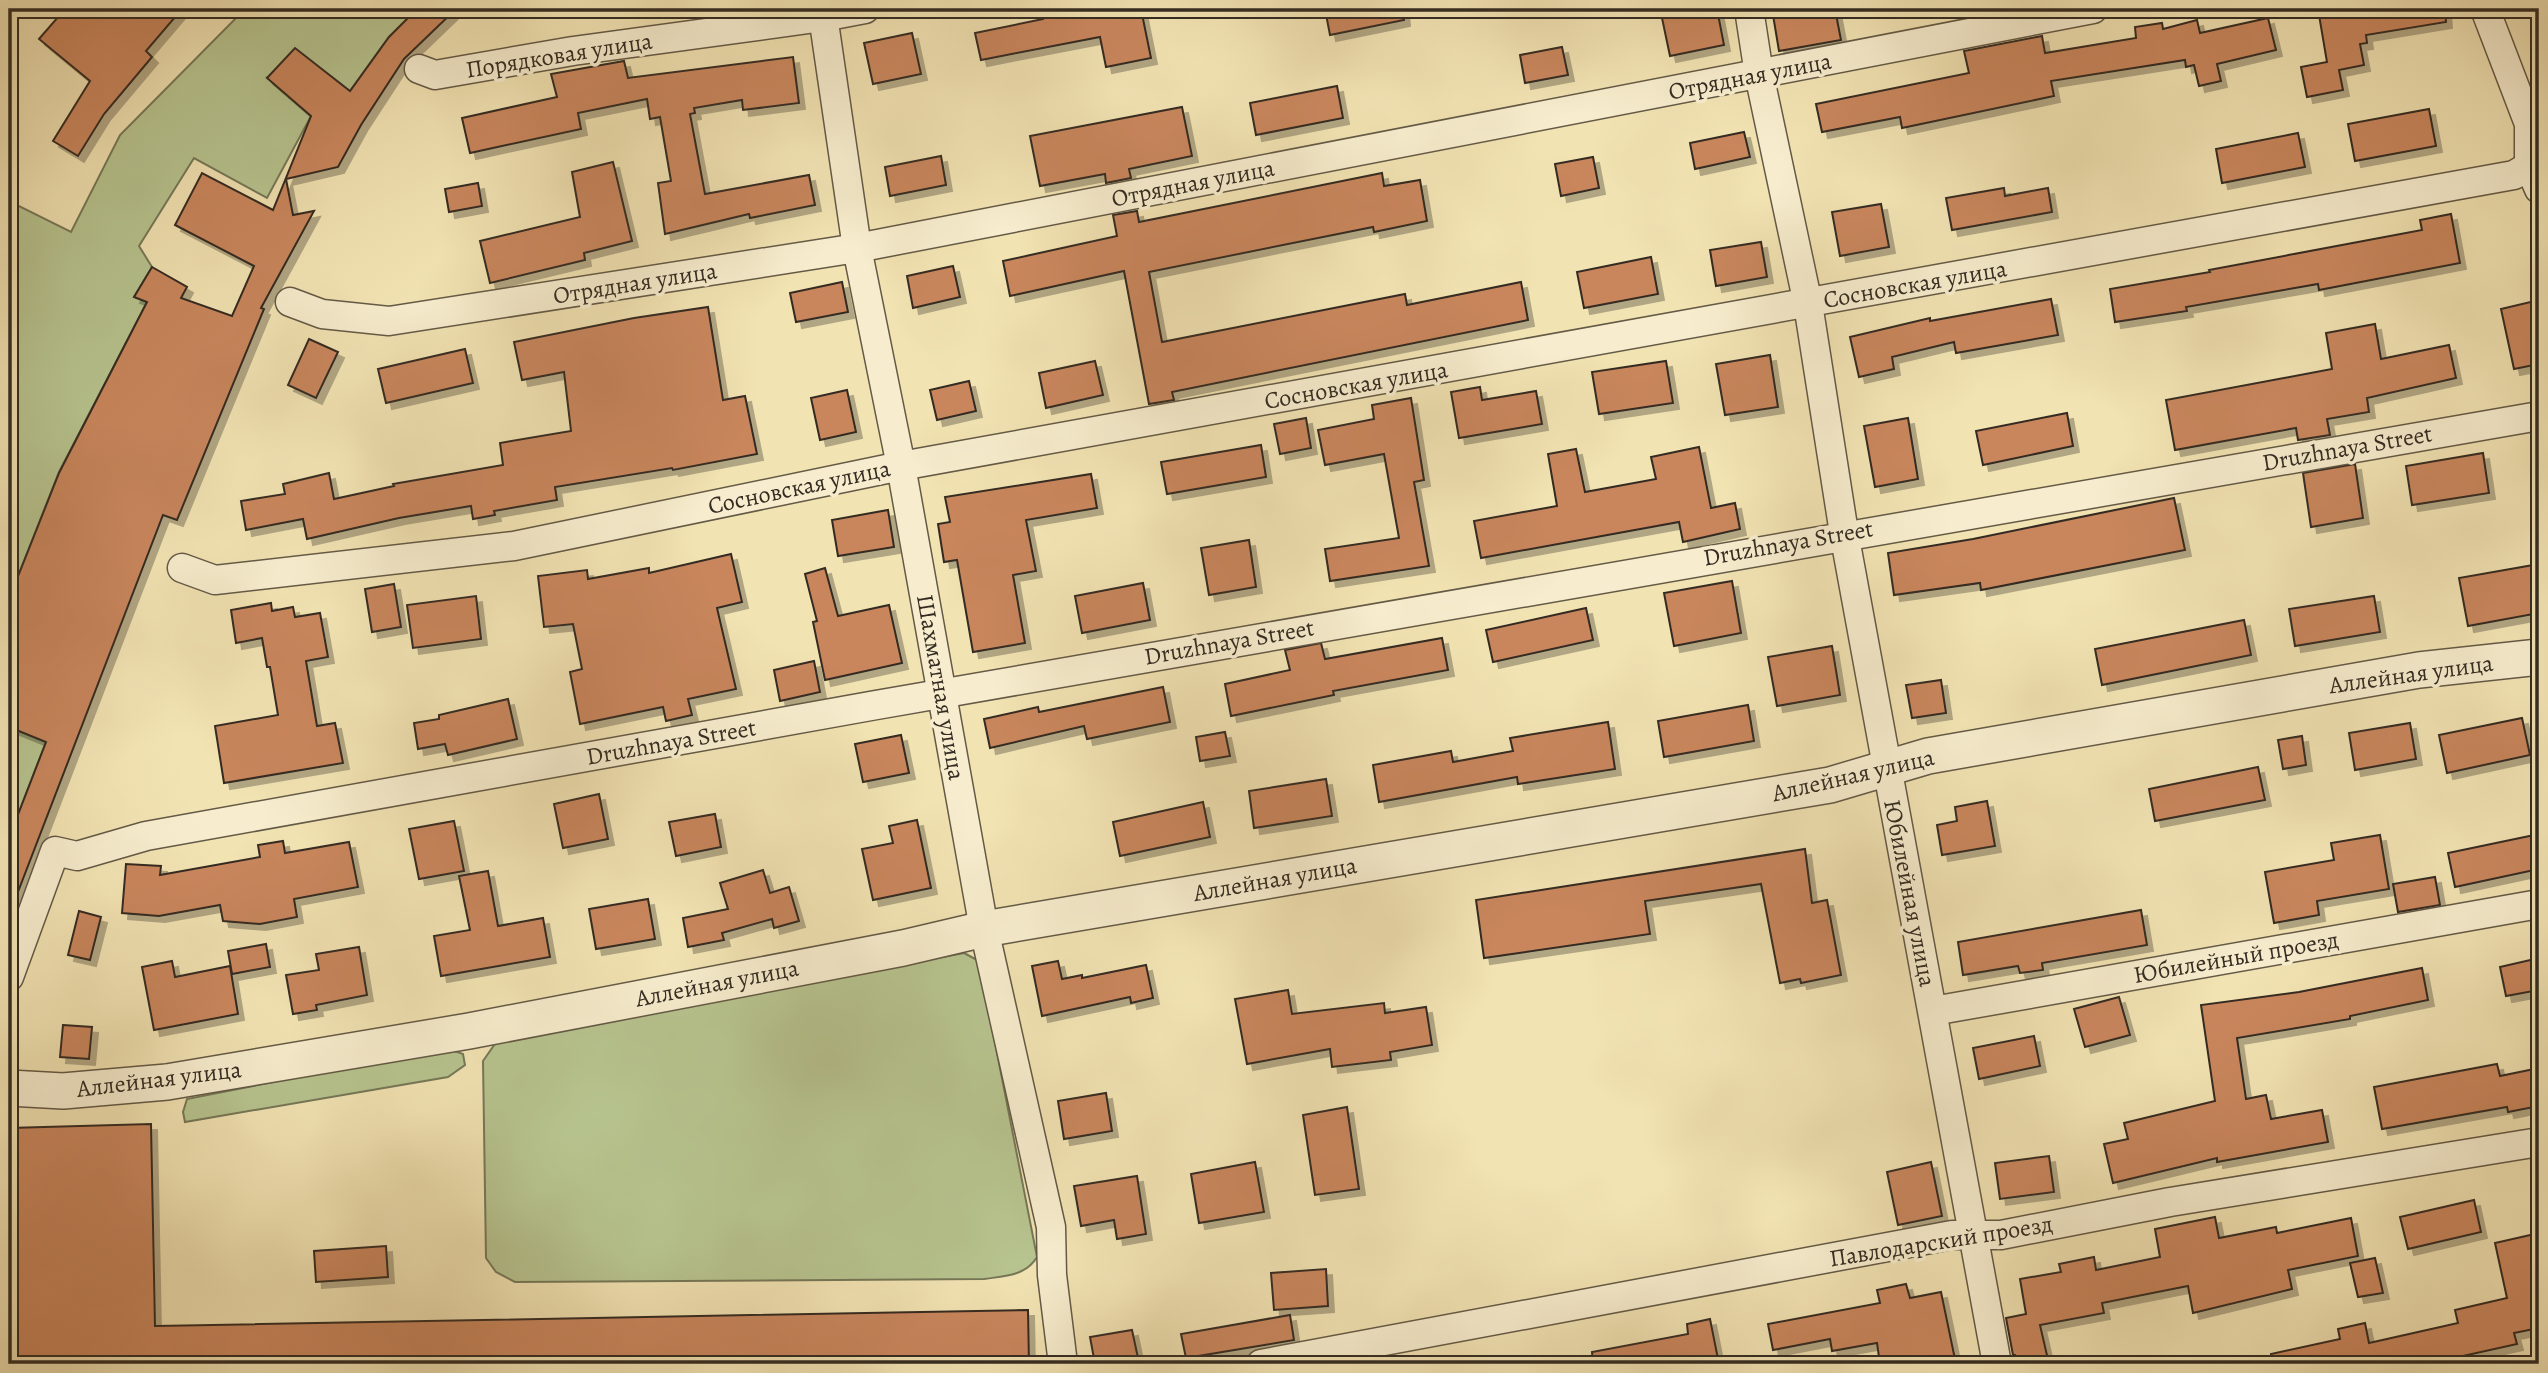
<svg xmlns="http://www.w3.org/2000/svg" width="2548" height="1373" font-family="Alegreya,serif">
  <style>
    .green { fill: #b7c48f; stroke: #767858; stroke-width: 2 }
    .building { fill: #c9865d; stroke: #342c22; stroke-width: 2; filter: url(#shadow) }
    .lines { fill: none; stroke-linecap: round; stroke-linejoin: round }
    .minor-casing { stroke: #645a46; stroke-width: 31 }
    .tertiary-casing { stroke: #645a46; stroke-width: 38 }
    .minor { stroke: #f7edce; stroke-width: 28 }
    .tertiary { stroke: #f7edce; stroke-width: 35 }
    .labels { text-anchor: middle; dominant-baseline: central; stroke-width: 7; stroke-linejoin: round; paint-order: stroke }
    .street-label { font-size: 24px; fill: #342c22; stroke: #f7edce }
  </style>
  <defs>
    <filter id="shadow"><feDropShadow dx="6" dy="6" stdDeviation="0" flood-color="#0004"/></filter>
  </defs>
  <rect width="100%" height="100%" fill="#f2e3b3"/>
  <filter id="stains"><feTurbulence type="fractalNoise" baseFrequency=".00286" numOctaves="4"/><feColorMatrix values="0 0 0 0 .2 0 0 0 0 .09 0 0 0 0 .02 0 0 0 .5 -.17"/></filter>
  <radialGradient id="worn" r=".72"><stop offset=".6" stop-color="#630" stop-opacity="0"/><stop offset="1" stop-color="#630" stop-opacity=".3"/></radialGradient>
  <!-- green -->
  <g class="green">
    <path d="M245,9H417L389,37L350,91L268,78L311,116L267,198L194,158L139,246L152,267L134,297L147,302L59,472L9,599V201L71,232L120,135Z"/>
    <path d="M9,727L46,742L9,838Z"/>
    <path d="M964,953L979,961L1037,1257C1026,1276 1004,1276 984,1279L515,1282L496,1272L486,1258L483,1061L497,1041Z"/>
    <path d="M446,1048L463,1054L465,1065L448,1077L185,1122L183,1112L187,1099Z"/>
  </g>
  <!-- building -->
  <g class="building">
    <path d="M65,9H182L146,51L152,57L104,114L78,156L53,141L90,81L39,39Z"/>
    <path d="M417,9H456L404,59L361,125L338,167L286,179L293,215L314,211L261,308L264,309L177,520L163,515L11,910H9V838L46,742L9,727V599L59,473L147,302L134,297L152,267L187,287L181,298L232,316L254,266L175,225L202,173L273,210L311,116L267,78L295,48L350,91L389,37Z"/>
    <path d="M1041,9H1141L1151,58L1106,67L1100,37L981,60L975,33L1043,19Z"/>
    <path d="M1325,9H1403L1404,20L1330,35Z"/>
    <path d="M1708,9H1717L1724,45L1670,56L1662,18Z"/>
    <path d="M1772,9H1835L1841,40L1779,51Z"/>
    <path d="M2318,9H2445L2446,22L2366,35L2367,43L2360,44L2364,65L2339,70L2343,90L2307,97L2301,67L2327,62Z"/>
    <path d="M2268,18L2276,50L2217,64L2221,81L2199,86L2194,65L2186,67L2185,60L2051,81L2054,96L1902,128L1900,117L1822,132L1816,104L1969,73L1964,51L2042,36L2045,53L2136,38L2135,27L2162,23L2163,29L2197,20L2200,33Z"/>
    <path d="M912,33L921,74L873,84L864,43Z"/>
    <path d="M1562,47L1568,75L1525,83L1520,55Z"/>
    <path d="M793,57L799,103L743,110L742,100L694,108L695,113L690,114L705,194L809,175L815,205L750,218L749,214L665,234L658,183L671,181L660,117L650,119L647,99L578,113L581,129L470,153L462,118L557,97L551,74L624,61L628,78Z"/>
    <path d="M1337,86L1343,118L1256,135L1250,103Z"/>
    <path d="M1182,107L1192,156L1129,169L1131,178L1106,183L1105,174L1040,186L1030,136Z"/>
    <path d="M2429,109L2436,146L2355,161L2348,124Z"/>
    <path d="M1744,132L1750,157L1695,169L1690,143Z"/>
    <path d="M2298,133L2305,167L2222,183L2216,149Z"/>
    <path d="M941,156L946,185L890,196L885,167Z"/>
    <path d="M1593,157L1599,188L1561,196L1555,164Z"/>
    <path d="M613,162L632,241L584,253L585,260L490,283L480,241L580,217L572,172Z"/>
    <path d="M1382,173L1384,186L1420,180L1427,221L1374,232L1373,227L1149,272L1162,342L1405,294L1407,305L1521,282L1528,320L1172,392L1174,400L1149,404L1124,271L1010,296L1003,261L1117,236L1113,215L1137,211L1139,222Z"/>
    <path d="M478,183L482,206L449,212L445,189Z"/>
    <path d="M2004,188L2005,196L2048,188L2052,212L1952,230L1946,198Z"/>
    <path d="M1881,204L1889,247L1840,256L1832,212Z"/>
    <path d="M2451,214L2460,263L2319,290L2318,284L2186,307L2187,311L2115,322L2110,289L2210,272L2209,270L2422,230L2420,220Z"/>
    <path d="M1761,242L1767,277L1716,286L1710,250Z"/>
    <path d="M1651,257L1658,294L1584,308L1577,272Z"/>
    <path d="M953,266L960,297L913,308L907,276Z"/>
    <path d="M842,282L848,312L796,322L790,293Z"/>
    <path d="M2051,299L2058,335L1956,353L1954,342L1892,357L1894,369L1859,377L1850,337L1930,318V321Z"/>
    <path d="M2539,300V364L2514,369L2501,309Z"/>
    <path d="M708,307L723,400L745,396L757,454L673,470L672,468L555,487L557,500L494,511L495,515L473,519L471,506L399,518L307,539L303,519L246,530L241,501L285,494L283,484L329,473L334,499L394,486L393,484L503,465L500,443L571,431L564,372L522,380L514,342L634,318Z"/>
    <path d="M2375,324L2381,359L2449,345L2456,378L2367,398L2369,412L2327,419L2330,435L2298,440L2296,428L2175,450L2166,400L2332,369L2326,333Z"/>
    <path d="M309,339L338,352L316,398L288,385Z"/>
    <path d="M465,349L473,383L386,403L378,369Z"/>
    <path d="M1770,355L1778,407L1725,415L1716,364Z"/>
    <path d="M1095,361L1103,395L1046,408L1039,373Z"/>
    <path d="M1666,361L1673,403L1599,414L1592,372Z"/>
    <path d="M969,381L976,411L937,420L930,390Z"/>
    <path d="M1480,387L1482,400L1536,391L1542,424L1459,438L1451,392Z"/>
    <path d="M847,390L856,432L820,440L811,398Z"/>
    <path d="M1411,398L1424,480L1414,482L1429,566L1330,581L1325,549L1399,538L1384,454L1325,465L1318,430L1374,419L1372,405Z"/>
    <path d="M2067,413L2073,446L1983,465L1976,431Z"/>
    <path d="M1306,418L1311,448L1280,454L1274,424Z"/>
    <path d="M1908,418L1918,479L1875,487L1864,426Z"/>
    <path d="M1261,445L1266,477L1167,494L1161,462Z"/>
    <path d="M1699,447L1711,508L1735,503L1740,529L1683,542L1679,522L1481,558L1474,521L1557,506L1548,454L1576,449L1585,492L1656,479L1651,457Z"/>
    <path d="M2483,453L2489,493L2412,505L2406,466Z"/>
    <path d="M2355,464L2363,518L2311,527L2303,473Z"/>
    <path d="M1091,474L1097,508L1026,520L1036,571L1013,575L1025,643L973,652L957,560L944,562L938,524L950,522L945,497Z"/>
    <path d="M2174,498L2185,550L1981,590L1980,583L1894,595L1888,553L1973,539Z"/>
    <path d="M888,510L894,547L838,556L832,520Z"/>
    <path d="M1249,540L1256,587L1209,595L1201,548Z"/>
    <path d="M731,554L742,602L717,608L736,689L688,699L692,715L666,721L663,707L580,724L570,672L582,669L573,624L544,627L538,576L587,570L588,579L649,568V573Z"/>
    <path d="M2539,564V613L2468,626L2459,578Z"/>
    <path d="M825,568L838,616L889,605L902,663L825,680L813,622L817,621L805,574Z"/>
    <path d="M1732,581L1741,633L1674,646L1664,593Z"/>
    <path d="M1143,583L1150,620L1082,633L1075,596Z"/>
    <path d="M394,584L401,627L372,632L365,589Z"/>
    <path d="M476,596L481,639L413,648L407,605Z"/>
    <path d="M2374,596L2380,632L2295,646L2289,609Z"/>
    <path d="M271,603L272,611L293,607L295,617L320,613L328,657L306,661L317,726L335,723L343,763L224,783L215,726L278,715L270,667H267L262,638L236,643L231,610Z"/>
    <path d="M1586,608L1593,640L1493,662L1486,630Z"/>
    <path d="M2244,620L2251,655L2102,685L2095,649Z"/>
    <path d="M1442,638L1448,670L1333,691L1334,695L1231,716L1225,684L1290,670L1285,650L1321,643L1325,659Z"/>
    <path d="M1832,646L1840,695L1777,706L1768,657Z"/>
    <path d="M814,661L820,692L780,701L774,670Z"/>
    <path d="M1941,680L1946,713L1912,718L1906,685Z"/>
    <path d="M1163,687L1170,722L1087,739L1084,726L990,748L984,719L1038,707L1039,712Z"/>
    <path d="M508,699L517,739L448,755L445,744L418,749L414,723L439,719V715Z"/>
    <path d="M1748,705L1754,741L1664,757L1658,721Z"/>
    <path d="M2522,718L2530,755L2447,773L2439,735Z"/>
    <path d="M1608,722L1615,769L1518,784L1517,777L1379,802L1373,765L1451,751L1453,762L1513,751L1510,738Z"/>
    <path d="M2410,723L2416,759L2355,770L2349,733Z"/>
    <path d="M1225,732L1230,756L1200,761L1196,737Z"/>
    <path d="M901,735L909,773L863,782L855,744Z"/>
    <path d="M2302,736L2306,765L2283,769L2278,740Z"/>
    <path d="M2258,767L2265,800L2155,821L2149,789Z"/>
    <path d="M1326,779L1332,816L1254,828L1249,791Z"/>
    <path d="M599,794L608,839L563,848L554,804Z"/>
    <path d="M1987,801L1995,846L1942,855L1937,825L1957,821L1955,807Z"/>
    <path d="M1203,802L1210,837L1120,856L1113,822Z"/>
    <path d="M715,814L721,847L676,856L669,822Z"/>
    <path d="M917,820L931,888L873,900L862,849L893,843L889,826Z"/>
    <path d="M454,821L464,871L419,879L409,829Z"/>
    <path d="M2539,834V869L2455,887L2448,853Z"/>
    <path d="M2380,835L2389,889L2317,901L2319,915L2274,923L2265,872L2334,860L2331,843Z"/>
    <path d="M283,841L285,853L349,842L358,887L294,899L297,917L260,924L223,921L220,905L159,916L122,913L126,864L161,866L160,875L260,857L258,845Z"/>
    <path d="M1805,849L1812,903L1827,900L1841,975L1801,983L1800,979L1780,983L1761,884L1645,901L1650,934L1484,958L1476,900Z"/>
    <path d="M763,870L770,893L789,887L799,921L774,928L772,919L722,933L724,940L688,947L683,918L728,909L720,883Z"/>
    <path d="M488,871L498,926L543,918L550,957L441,976L434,936L470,930L459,876Z"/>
    <path d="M2435,877L2440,905L2398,912L2393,884Z"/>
    <path d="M648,899L655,939L596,949L589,909Z"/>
    <path d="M2141,910L2147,945L2042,963L2043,970L2020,973L2018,966L1963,975L1958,942Z"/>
    <path d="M79,911L101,917L90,960L68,955Z"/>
    <path d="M266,944L270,967L232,974L228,951Z"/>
    <path d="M359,947L367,995L316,1005L317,1010L293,1014L286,975L319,970L316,954Z"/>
    <path d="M2539,958V990L2506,996L2500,967Z"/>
    <path d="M172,961L175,977L230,966L238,1014L154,1030L142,967Z"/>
    <path d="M1058,961L1062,979L1082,975V978L1146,965L1153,998L1131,1003L1130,997L1042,1016L1032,966Z"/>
    <path d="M2422,968L2428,1000L2350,1016V1019L2237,1038L2246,1099L2266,1095L2271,1119L2322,1110L2328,1142L2217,1162V1158L2113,1183L2104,1144L2128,1139L2124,1123L2215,1101L2201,1005L2299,992Z"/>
    <path d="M1288,990L1292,1014L1384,1003L1385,1013L1426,1007L1432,1045L1390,1052L1391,1060L1332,1067L1330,1049L1247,1064L1235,999Z"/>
    <path d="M2119,997L2130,1035L2085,1047L2074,1009Z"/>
    <path d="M63,1025L92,1027L89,1059L60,1057Z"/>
    <path d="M2034,1036L2040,1066L1979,1079L1973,1048Z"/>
    <path d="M2497,1064L2500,1076L2539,1068V1106L2508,1112L2507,1107L2382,1129L2374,1087Z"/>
    <path d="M1106,1093L1112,1131L1064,1139L1058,1101Z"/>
    <path d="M1347,1107L1359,1189L1315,1195L1303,1115Z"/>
    <path d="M151,1124L155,1326L1028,1310L1029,1364H9V1128Z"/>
    <path d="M2049,1156L2054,1192L2000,1199L1995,1163Z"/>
    <path d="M1255,1162L1264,1212L1199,1223L1191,1174Z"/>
    <path d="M1931,1162L1942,1216L1898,1225L1887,1172Z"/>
    <path d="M1137,1176L1146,1234L1117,1239L1114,1220L1081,1226L1074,1186Z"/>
    <path d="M2474,1200L2481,1232L2408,1249L2400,1217Z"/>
    <path d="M2215,1217L2219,1238L2276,1227L2277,1233L2351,1218L2358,1256L2288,1270L2292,1289L2193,1313L2188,1286L2102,1303L2104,1313L2040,1325L2049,1364H2017L2015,1355H2013L2006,1318L2026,1314L2020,1279L2061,1272L2059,1264L2094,1257L2096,1270L2160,1257L2155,1229Z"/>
    <path d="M2539,1233V1328L2514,1333L2517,1344L2427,1364H2272L2271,1354L2340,1339L2338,1329L2365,1323L2369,1343L2458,1323L2455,1310L2507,1298L2495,1243Z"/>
    <path d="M386,1246L388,1277L316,1282L314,1251Z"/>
    <path d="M2375,1258L2383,1293L2358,1297L2350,1263Z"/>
    <path d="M1326,1269L1328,1306L1274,1310L1271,1273Z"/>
    <path d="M1906,1284L1910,1298L1941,1292L1956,1364H1880L1877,1343L1832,1351L1830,1339L1773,1350L1768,1324L1880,1303L1877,1290Z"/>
    <path d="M1290,1315L1294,1340L1186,1358L1181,1334Z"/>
    <path d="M1710,1319L1719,1364H1593L1592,1352L1688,1334L1687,1324Z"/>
    <path d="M1132,1330L1138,1358L1095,1364L1090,1337Z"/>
  </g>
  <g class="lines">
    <defs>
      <g id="minor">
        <path d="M822,9L857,248L901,466L984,929L1051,1227L1052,1275L1063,1364"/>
        <path d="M1749,9L1759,74L1808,304L1844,533L1997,1364"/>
        <path d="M2485,9L2529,124V166L2539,189"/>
        <path d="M419,69L435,75L573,51L823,17L865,9"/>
        <path d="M290,302L322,314L389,321L857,248L2093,9"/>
        <path d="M182,568L215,580L514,546L901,466L2514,175L2529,166"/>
        <path d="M9,977L55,851L77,856L146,836C943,692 1741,551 2539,416"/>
        <path d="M1933,1011L2539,904"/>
        <path d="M1261,1364L1952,1235H2001L2170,1202L2539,1142"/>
      </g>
      <path id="tertiary" d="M9,1088L63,1091L167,1082L469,1031L903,948L984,929L1830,785L1928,756L2419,670L2539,657"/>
    </defs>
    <!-- minor casing -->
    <use href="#minor" class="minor-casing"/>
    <!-- tertiary casing -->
    <use href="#tertiary" class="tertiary-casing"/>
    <!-- minor -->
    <use href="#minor" class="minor"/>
    <!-- tertiary -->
    <use href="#tertiary" class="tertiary"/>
  </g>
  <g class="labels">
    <!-- street labels -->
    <g class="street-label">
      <text transform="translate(559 55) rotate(-9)">Порядковая улица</text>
      <text transform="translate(1750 76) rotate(-11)">Отрядная улица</text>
      <text transform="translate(1193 183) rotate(-11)">Отрядная улица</text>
      <text transform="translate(635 283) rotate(-9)">Отрядная улица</text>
      <text transform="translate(1915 284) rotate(-10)">Сосновская улица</text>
      <text transform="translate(1356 385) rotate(-10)">Сосновская улица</text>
      <text transform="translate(2347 448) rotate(-10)">Druzhnaya Street</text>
      <text transform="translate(799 487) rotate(-12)">Сосновская улица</text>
      <text transform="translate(1788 543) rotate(-10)">Druzhnaya Street</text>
      <text transform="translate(1229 642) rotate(-10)">Druzhnaya Street</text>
      <text transform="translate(2411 674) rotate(-8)">Аллейная улица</text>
      <text transform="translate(941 687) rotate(80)">Шахматная улица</text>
      <text transform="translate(671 742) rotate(-10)">Druzhnaya Street</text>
      <text transform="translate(1853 775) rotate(-13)">Аллейная улица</text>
      <text transform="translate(1275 879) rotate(-10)">Аллейная улица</text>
      <text transform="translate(1910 893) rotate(79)">Юбилейная улица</text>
      <text transform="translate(2236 957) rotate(-10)">Юбилейный проезд</text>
      <text transform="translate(717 983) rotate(-11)">Аллейная улица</text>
      <text transform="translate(159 1079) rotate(-7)">Аллейная улица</text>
      <text transform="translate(1941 1241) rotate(-9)">Павлодарский проезд</text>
    </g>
  </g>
  <!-- margin -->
  <rect width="2548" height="1373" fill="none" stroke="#f2e3b3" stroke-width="35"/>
  <rect x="10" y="10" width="2527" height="1352" fill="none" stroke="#342c22" stroke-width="3.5"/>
  <rect x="18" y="18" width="2513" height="1338" fill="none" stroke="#342c22" stroke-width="2"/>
  <rect width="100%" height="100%" filter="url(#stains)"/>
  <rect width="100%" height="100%" fill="url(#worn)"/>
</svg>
